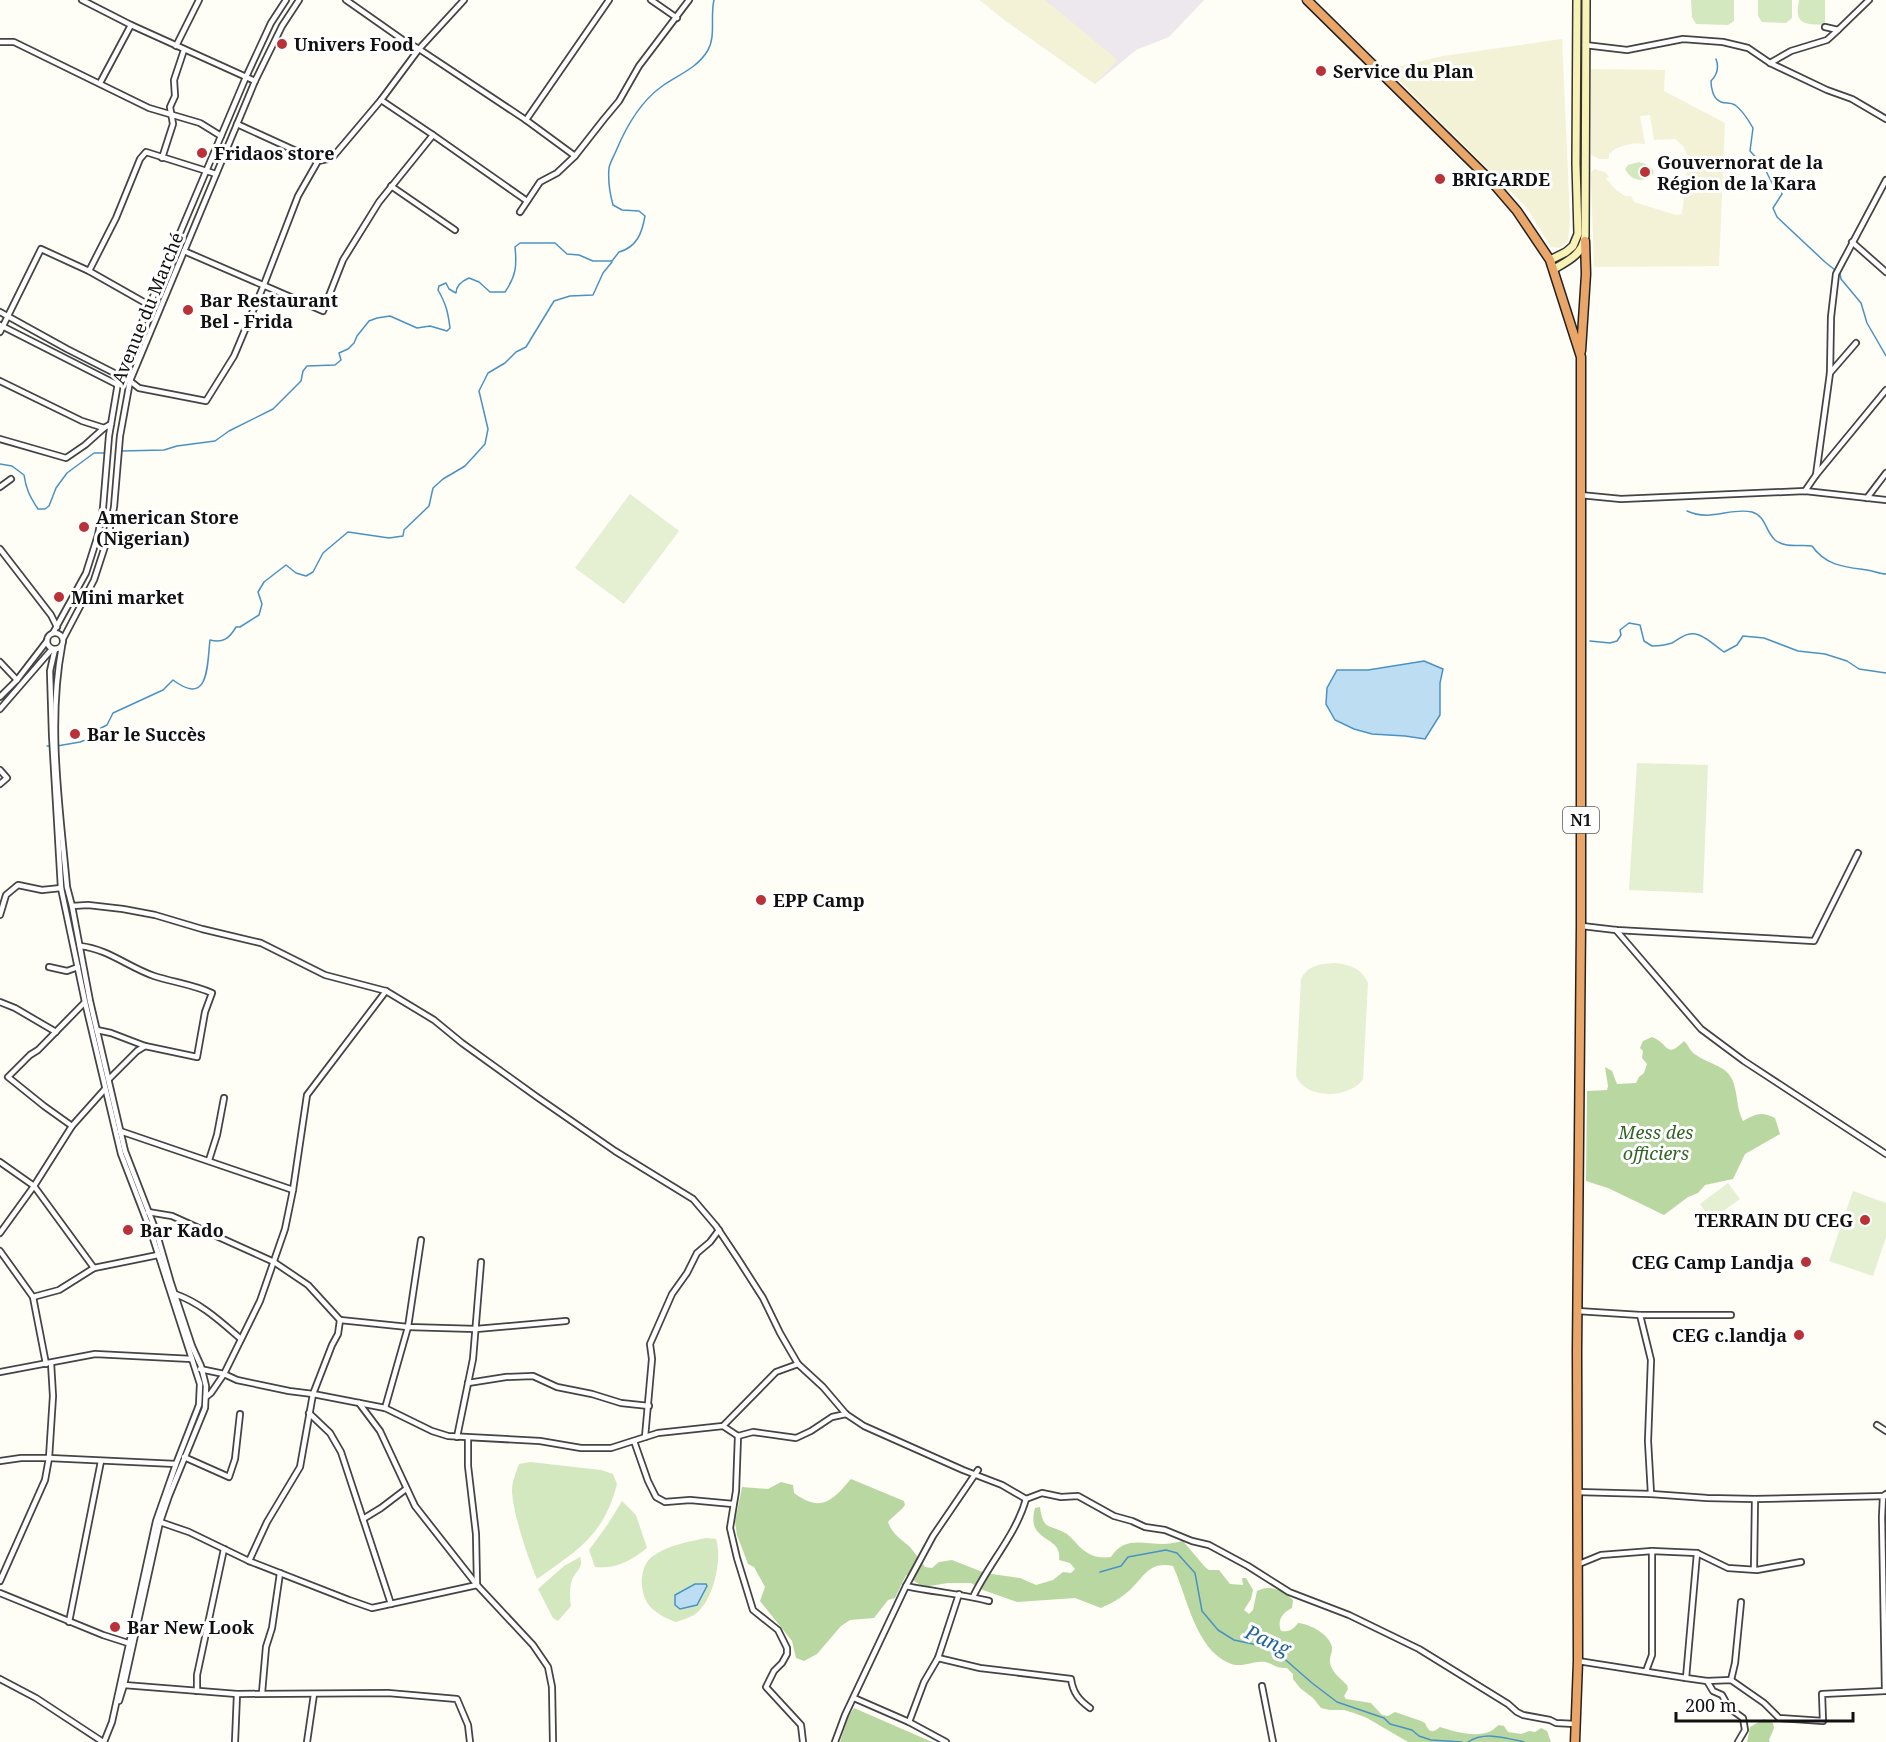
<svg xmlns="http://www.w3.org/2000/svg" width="1886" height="1742" font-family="'Noto Serif',serif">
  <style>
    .industrial { fill: #ede7ee }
    .farmland { fill: #f3f1d6 }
    .green { fill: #d4e8c0 }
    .forest { fill: #b9d7a1 }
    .pitch { fill: #e5efd1 }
    .water { fill: #bddef2; stroke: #4a92c4; stroke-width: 1.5 }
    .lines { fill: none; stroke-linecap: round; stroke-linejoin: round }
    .stream { stroke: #4a92c4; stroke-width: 1.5 }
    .street-casing { stroke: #444; stroke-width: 8 }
    .secondary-casing { stroke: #333; stroke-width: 10 }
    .highway-casing { stroke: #222; stroke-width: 11 }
    .street { stroke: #fff; stroke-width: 4.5 }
    .secondary { stroke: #f9f2b6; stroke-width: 7 }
    .highway { stroke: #eaa568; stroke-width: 8 }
    .poi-dot { fill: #b83237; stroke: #fff; stroke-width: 2 }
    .labels { text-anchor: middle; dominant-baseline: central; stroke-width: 6; stroke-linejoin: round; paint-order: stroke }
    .shield { fill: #fff; stroke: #585858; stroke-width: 1.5 }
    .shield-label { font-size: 16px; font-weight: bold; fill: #111 }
    .poi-label { font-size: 18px; font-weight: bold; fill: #111; stroke: #fff; text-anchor: start }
    .street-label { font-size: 18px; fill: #111; stroke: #fff }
    .park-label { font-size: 18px; font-style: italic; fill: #316525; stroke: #fff }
    .water-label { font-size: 20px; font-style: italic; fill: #22659b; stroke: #fff }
  </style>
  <rect width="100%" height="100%" fill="#fefdf6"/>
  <!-- industrial -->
  <path class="industrial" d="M980,0H1204L1169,37L1136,50L1095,84L1006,21Z"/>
  <!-- farmland -->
  <g class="farmland">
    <path d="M980,0H1045L1118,60L1095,84L1006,21Z"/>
    <path d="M1562,39L1570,219L1568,241L1560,248L1551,247L1527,208L1388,69L1443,56Z"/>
    <path d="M1591,69L1665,70L1664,91L1725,123L1719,266L1595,267L1594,265L1591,179V173L1594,169L1605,172L1609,177L1606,179L1616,190L1625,196H1631L1634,202L1676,215L1682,214L1688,163L1687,154L1683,146L1675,139L1654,140L1650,115L1640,116L1645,144L1634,143L1623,146L1615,149L1609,154V159H1599L1591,155Z"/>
  </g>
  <!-- green -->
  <g class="green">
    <path d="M1691,0H1734V21L1728,25L1696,24L1692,17Z"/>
    <path d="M1758,0H1792V18L1786,23L1762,22L1758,16Z"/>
    <path d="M1799,0H1825V25C1804,24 1794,25 1799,0Z"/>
    <path d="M1639,162C1646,164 1652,166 1654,173C1644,184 1631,181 1625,169L1628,165Z"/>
    <path d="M530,1462L601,1470L613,1474L617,1484C604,1535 578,1550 537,1579C528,1559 513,1513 512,1491C512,1482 516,1472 519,1464Z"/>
    <path d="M622,1501L636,1515L647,1548C630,1561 617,1569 595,1567L589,1550L608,1524Z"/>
    <path d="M706,1538L716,1539C723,1559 713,1603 694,1615C689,1618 681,1620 676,1622C665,1618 655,1613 648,1604C639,1590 639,1566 653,1556C669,1545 687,1542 706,1538Z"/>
    <path d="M580,1557C584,1568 576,1570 572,1580C569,1588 570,1598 571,1606L558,1621L553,1618L538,1589L564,1566Z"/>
  </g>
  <!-- forest -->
  <g class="forest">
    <path d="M1652,1037C1669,1043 1665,1060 1684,1041C1689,1045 1690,1052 1696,1055C1708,1064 1725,1065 1732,1079C1738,1092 1736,1108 1743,1121C1756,1114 1761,1111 1775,1118L1780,1134L1745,1154L1733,1179L1705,1185L1698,1193L1688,1197L1664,1215L1608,1188L1586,1181L1587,1091L1607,1090L1608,1086L1605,1067L1612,1071L1617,1084L1636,1083L1639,1077L1644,1073L1647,1064L1642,1058L1643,1051L1640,1048L1643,1041Z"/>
    <path d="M851,1479L904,1501L905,1505C900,1512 894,1515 888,1522C892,1534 901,1539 910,1547C915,1553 920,1560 925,1567L932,1568L939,1562L952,1560L985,1573L1020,1578L1036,1585L1053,1580L1063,1572L1071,1573L1075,1569L1070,1563L1059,1560C1063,1534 1025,1544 1035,1508L1040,1507C1043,1532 1051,1524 1067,1534C1071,1537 1074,1541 1077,1544C1087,1555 1097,1559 1111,1557C1124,1536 1143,1544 1163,1544C1170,1544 1176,1542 1183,1541L1205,1567L1209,1570H1219L1230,1584L1243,1585L1242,1578H1246L1253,1590L1251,1599L1244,1610L1249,1614L1253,1610L1257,1591C1270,1584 1282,1590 1293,1600L1292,1608C1282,1613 1277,1620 1281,1631C1289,1632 1293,1630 1298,1623C1310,1624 1329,1634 1332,1647C1333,1652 1329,1657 1330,1662C1331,1672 1340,1678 1347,1685L1348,1689L1344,1696L1346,1699L1371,1703L1382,1715L1388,1716L1395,1712L1421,1721L1425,1723C1429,1732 1432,1734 1440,1727C1455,1732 1476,1738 1491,1731C1494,1729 1496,1727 1499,1725L1504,1726L1508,1732L1521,1734L1529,1731L1535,1732L1541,1728L1547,1731L1551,1742H1408L1367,1718L1354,1713L1344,1710H1330L1321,1708L1313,1698L1300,1688L1293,1679V1674L1287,1668C1273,1668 1275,1664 1265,1662C1253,1660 1242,1669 1229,1663C1195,1649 1187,1596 1173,1566C1149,1561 1144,1577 1130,1590C1121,1598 1112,1603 1101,1608L1075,1598L1017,1602L983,1590L971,1583H948L923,1587L906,1575L895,1598L888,1600L874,1618L850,1620L841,1626L817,1654L804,1661L796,1658L792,1641L760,1601L765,1587L754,1567L748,1564L737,1535L735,1522L742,1487L768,1489L781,1482L793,1485L794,1493C821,1513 832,1501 851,1479Z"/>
    <path d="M854,1708L932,1742H840L848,1717Z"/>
    <path d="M1764,1719L1773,1723L1774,1728L1769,1740L1770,1742H1747L1750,1727Z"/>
  </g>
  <!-- pitch -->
  <g class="pitch">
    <path d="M630,494L679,531L624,604L575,568Z"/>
    <path d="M1637,763L1708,765L1703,893L1629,890Z"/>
    <path d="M1335,963C1350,965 1361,968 1368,983L1363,1079C1350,1099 1304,1100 1296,1075L1301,979C1308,965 1320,964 1335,963Z"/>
    <path d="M1728,1183L1740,1199L1711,1220L1700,1204Z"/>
    <path d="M1853,1191L1886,1203V1237L1873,1276L1829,1261Z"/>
  </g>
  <!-- water -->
  <g class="water">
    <path d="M1424,661L1443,669L1440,683V715L1425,739L1405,736L1372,734L1354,729L1335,720L1326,704L1327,688L1337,670H1368Z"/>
    <path d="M695,1584H706L707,1586L697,1605L680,1609L675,1605V1595Z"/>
  </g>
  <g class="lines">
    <!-- stream -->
    <g class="stream">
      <path d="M1716,59C1719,67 1718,74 1711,81C1711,88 1713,99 1721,102C1726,104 1730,102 1735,105C1742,110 1749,121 1753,128L1750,151L1763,165L1772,183L1780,189L1782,194L1773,208L1777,217L1825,262L1840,274L1841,279L1861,303L1867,323L1886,356"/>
      <path d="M121,451L164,450L177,446L215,441L229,431L273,409L301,381L303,371L307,366L335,365L341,360L339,353L348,349L354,343L357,336L369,321L377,318L390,316L417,328L430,326L447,331L450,328C448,312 446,304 438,290L439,286L446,283L449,289L456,293C456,286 462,281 469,278L479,282L490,292H505C516,276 517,266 515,247L520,243H555L567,254L579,255L593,261H612L619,252C637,247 642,233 645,216L639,211L622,210L613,205C610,194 608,179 609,168C610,162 614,156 616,151C626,127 639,103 661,87C677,75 697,69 708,50C716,36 710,16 714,0"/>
      <path d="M0,464L12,466L24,475C26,489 30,497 38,509H45L49,506L56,488L67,473L94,453H105"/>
      <path d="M1687,511C1711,522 1730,507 1752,512C1766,516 1765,531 1775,540C1787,549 1799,544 1812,546C1826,566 1845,567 1867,570C1874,571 1880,574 1886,574"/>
      <path d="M1590,641L1610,643L1617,641L1621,635L1620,630L1629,623L1640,625L1644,641L1652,646C1659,646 1666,645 1672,643C1681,638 1687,631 1699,635C1709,639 1715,646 1724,652L1737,645L1743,636L1764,638L1798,651L1825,654L1847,661L1859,669L1886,673"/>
      <path d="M47,746H52"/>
      <path d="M57,746L80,742L91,738L93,732L107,725L113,713L163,690L173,680C210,708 207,663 210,640C223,643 229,639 236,627H240L259,615L262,604L258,592L264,582L286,565L296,573L306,576L313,572L323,553L348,532L389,538L403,536L404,530L429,506L433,488L443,479L465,466L485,444L488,429L479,391L488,373L505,363L516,352L526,347L554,301L570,296L593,295L603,273L612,262"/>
      <path d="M1100,1572L1121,1566L1128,1557L1166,1550L1177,1553L1195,1573L1202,1611L1218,1630L1234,1640L1262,1646L1280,1655L1312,1683L1337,1702L1384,1718L1390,1724L1412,1730L1419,1736L1431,1740L1462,1742"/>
      <path d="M1468,1742C1484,1731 1506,1738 1524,1742"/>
    </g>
    <defs>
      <g id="street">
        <path d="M82,0L131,25L255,81"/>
        <path d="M346,0L403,40L419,49L526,120L575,156"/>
        <path d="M651,0L677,18"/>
        <path d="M1825,27L1838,30L1869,0"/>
        <path d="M0,42H14L149,108L200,123L221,136"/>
        <path d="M1585,45L1627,50L1683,39L1723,42L1748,48L1770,63L1827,90L1852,99L1886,119"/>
        <path d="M176,46L199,0"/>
        <path d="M1770,63L1791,51L1827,40L1838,30"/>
        <path d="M100,83L131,25"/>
        <path d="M381,100L433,135L527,201"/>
        <path d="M526,120L609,0"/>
        <path d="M237,124L318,161L332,158L381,100L419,49L464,0"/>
        <path d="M162,158L173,124L170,107L175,96L174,80L184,50"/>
        <path d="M391,186L455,230"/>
        <path d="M520,212L540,182L557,173L575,156L604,119L619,101L639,66L689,0"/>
        <path d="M1852,242L1886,272"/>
        <path d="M184,251L323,311L343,260L379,202L433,135"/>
        <path d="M89,271L116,218L140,159L146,152L216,174"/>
        <path d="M0,312L67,349L130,381L139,388L206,401L234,356L263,287L298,196L318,161"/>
        <path d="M0,325L118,385"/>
        <path d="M0,332L41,249L89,271L149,305"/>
        <path d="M1830,373L1856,343"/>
        <path d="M0,381L82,421L104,428L111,424"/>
        <path d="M0,439L66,458L85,445L104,428"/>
        <path d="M1816,475L1830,373L1831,317L1836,274L1886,180"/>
        <path d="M0,487L11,479"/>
        <path d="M1805,491L1816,475L1886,390"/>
        <path d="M1580,495L1621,499L1805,491L1886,500"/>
        <path d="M1867,498L1886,473"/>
        <path d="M0,549L51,615L57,627"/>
        <circle cx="55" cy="641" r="8"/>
        <path d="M53,633L86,573L98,535L103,508L109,436L119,377L246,77L271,23L286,0"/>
        <path d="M63,639L94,580L108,537L114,507L120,436L130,381L255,81L282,26L299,0"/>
        <path d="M62,646C47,725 60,808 67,887L72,906L90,1001L125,1151L156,1231L171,1283L192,1346L201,1366L206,1386L205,1408L169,1496L160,1522L124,1685L119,1701"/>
        <path d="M55,649L50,671L52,735L61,888L85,1002L121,1154L151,1232L200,1384L199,1405L176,1464L156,1521L112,1722L104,1742"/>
        <path d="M0,662L17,680"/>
        <path d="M0,697L17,680L47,641"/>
        <path d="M0,709L52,649"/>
        <path d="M0,770L7,778L0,784"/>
        <path d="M72,906L88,905L123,909L155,915L202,929L261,943L325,975L386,991L434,1020L462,1043L537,1097L615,1151L693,1199L716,1226L738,1259L763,1298L780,1333L798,1364L823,1387L846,1414L864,1426L963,1470L1002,1485L1026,1499L1042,1493L1061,1497L1078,1496L1114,1516L1132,1521L1145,1527L1165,1530L1192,1541L1209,1545L1248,1566L1289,1592L1349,1615L1419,1649L1508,1704L1517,1712L1523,1715L1550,1720L1556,1723L1575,1724"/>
        <path d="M0,915L6,895L18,885L42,890L61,888"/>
        <path d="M1582,926L1616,930L1814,941L1858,853"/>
        <path d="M1616,930L1701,1029L1744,1061L1886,1154"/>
        <path d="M80,946C108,949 128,967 154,976C173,982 194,985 212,993L205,1012L197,1057L145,1046L111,1033L97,1030"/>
        <path d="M49,967L67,971L78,967"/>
        <path d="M0,1002L15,1008L56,1032"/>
        <path d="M109,1079L137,1051L145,1046"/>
        <path d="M72,1126L44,1106L8,1077L30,1055L38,1050L85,1002"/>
        <path d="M120,1131L293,1190"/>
        <path d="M209,1160L217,1135L224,1098"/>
        <path d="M0,1162L34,1186L94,1268"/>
        <path d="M148,1212L172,1216L274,1262L308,1285L340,1320L338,1334L332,1345L313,1394L300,1467L267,1522L249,1561"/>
        <path d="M0,1233L34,1186L72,1126L105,1089"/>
        <path d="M0,1251L33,1297L46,1364"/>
        <path d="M175,1294C201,1303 220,1321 241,1339"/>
        <path d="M33,1297L59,1290L94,1268L158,1255"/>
        <path d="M1577,1311L1640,1315H1731"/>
        <path d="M1640,1315L1651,1360L1648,1441L1651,1494"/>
        <path d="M340,1320L408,1327L476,1329L566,1321"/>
        <path d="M200,1369L224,1374L237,1380L289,1391L313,1394L385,1408L432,1431L448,1436L540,1441L581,1448H611L658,1433L723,1426L776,1372L798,1364"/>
        <path d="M0,1372L95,1354L192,1359"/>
        <path d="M468,1383L506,1377L533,1376L557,1387L592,1394L621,1403L649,1406"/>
        <path d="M206,1397L211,1393L224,1374L260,1301L285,1229L293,1190L307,1095L386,991"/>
        <path d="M359,1403L380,1431L415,1506L477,1585L533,1645L548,1667L552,1687L553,1742"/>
        <path d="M385,1408L408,1327L421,1240"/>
        <path d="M309,1413L330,1433L341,1452L391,1604"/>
        <path d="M1877,1425L1886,1431"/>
        <path d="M723,1426L738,1436L753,1432L796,1438L811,1431L832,1417L846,1414"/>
        <path d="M738,1436L736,1491L730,1528L737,1558L753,1610L778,1630L787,1648V1654L782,1663L774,1671L766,1687L801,1725L803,1742"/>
        <path d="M457,1437L473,1359L481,1262"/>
        <path d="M645,1437L652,1359L650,1344L672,1294L687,1273L697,1253L710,1242L719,1230"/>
        <path d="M634,1441L648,1481L656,1497L665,1502L690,1500L733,1504"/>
        <path d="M184,1457L229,1477L235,1459L240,1414"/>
        <path d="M0,1461L21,1458H49L176,1464"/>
        <path d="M1577,1492L1651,1494L1707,1498L1755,1499L1886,1496"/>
        <path d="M363,1519L381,1508L406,1489"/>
        <path d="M160,1522L189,1532L249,1561L349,1600L372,1608L477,1585L476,1534L468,1466V1438"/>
        <path d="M1579,1564L1601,1555L1652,1551L1697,1553L1728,1568L1757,1570L1801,1562"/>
        <path d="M1754,1569L1755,1499"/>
        <path d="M0,1581L45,1480L49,1458L53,1396L51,1363"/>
        <path d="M906,1586C934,1592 961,1594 989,1601"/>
        <path d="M0,1593L103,1635L128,1643"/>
        <path d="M973,1597C989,1563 1016,1535 1026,1499"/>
        <path d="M69,1622L101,1461"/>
        <path d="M938,1658L980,1668L1071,1679C1073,1693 1079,1700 1090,1708"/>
        <path d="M1578,1661L1686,1678L1707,1681L1731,1680L1764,1703L1779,1718L1823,1721L1822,1694L1885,1691L1882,1517L1883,1496L1886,1494"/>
        <path d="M1646,1671L1652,1655V1551"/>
        <path d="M1686,1678L1697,1553"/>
        <path d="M0,1679L36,1698L103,1742"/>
        <path d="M1731,1680L1735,1663L1741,1602"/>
        <path d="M1707,1681L1713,1691L1722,1695L1729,1708L1743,1718L1745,1730L1738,1742"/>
        <path d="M124,1685L237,1694L388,1693L457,1699L468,1725L470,1742"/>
        <path d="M1262,1686L1273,1742"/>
        <path d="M197,1691V1675L224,1549"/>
        <path d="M262,1693L266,1647L272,1628L280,1573"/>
        <path d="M854,1698L909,1722L946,1742"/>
        <path d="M909,1722L924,1682L938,1658L959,1594"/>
        <path d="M235,1742L237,1694"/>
        <path d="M307,1742L314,1694"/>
        <path d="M835,1742L845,1715L906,1586L933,1536L978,1470"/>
      </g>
      <g id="secondary">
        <path d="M1550,260L1566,252L1573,246L1578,234L1576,164L1577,0"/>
        <path d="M1554,269C1568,261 1583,254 1585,236L1586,0"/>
      </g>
      <g id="highway">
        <path d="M1307,0L1492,182L1517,211L1550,260L1581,357V926L1577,1351L1578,1661L1575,1742"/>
        <path d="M1581,351L1586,274L1585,241"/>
      </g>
    </defs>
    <!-- street casing -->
    <use href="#street" class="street-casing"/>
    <!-- secondary casing -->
    <use href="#secondary" class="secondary-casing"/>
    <!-- highway casing -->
    <use href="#highway" class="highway-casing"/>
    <!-- street -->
    <use href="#street" class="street"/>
    <!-- secondary -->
    <use href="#secondary" class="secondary"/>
    <!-- highway -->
    <use href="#highway" class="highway"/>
  </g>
  <!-- markers -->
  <g class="poi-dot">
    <circle cx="282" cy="44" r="6"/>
    <circle cx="1321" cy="71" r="6"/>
    <circle cx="202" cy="153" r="6"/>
    <circle cx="1645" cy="172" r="6"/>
    <circle cx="1440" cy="179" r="6"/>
    <circle cx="188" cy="310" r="6"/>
    <circle cx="84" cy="527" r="6"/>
    <circle cx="59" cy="597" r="6"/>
    <circle cx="75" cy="734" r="6"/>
    <circle cx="761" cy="900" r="6"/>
    <circle cx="1865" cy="1220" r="6"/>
    <circle cx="128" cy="1230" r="6"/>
    <circle cx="1806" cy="1262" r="6"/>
    <circle cx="1799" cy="1335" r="6"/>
    <circle cx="115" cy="1627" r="6"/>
  </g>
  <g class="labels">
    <!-- shield labels -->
    <rect class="shield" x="1563" y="807" width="36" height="26" rx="4.5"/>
    <g class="shield-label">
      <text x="1581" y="820">N1</text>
    </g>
    <!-- poi labels -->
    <g class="poi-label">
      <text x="294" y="44">Univers Food</text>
      <text x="1333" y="71">Service du Plan</text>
      <text x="214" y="153">Fridaos store</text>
      <text x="1657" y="162">Gouvernorat de la<tspan x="1657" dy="21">Région de la Kara</tspan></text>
      <text x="1452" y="179">BRIGARDE</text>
      <text x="200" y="300">Bar Restaurant<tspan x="200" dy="21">Bel - Frida</tspan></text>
      <text x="96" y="517">American Store<tspan x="96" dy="21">(Nigerian)</tspan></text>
      <text x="71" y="597">Mini market</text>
      <text x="87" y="734">Bar le Succès</text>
      <text x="773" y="900">EPP Camp</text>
      <text x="1853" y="1220" text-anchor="end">TERRAIN DU CEG</text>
      <text x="140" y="1230">Bar Kado</text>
      <text x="1794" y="1262" text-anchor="end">CEG Camp Landja</text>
      <text x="1787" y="1335" text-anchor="end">CEG c.landja</text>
      <text x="127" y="1627">Bar New Look</text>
    </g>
    <!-- street labels -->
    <g class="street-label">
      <text transform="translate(147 308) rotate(-68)">Avenue du Marché</text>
    </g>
    <!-- park labels -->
    <g class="park-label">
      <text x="1656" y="1132">Mess des<tspan x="1656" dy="21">officiers</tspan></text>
    </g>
    <!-- water labels -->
    <g class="water-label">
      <text transform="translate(1268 1640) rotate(24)">Pang</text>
    </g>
  </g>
  <!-- scale -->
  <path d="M1676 1712v9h177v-9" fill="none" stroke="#111111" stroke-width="3"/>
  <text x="1685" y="1712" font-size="18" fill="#111111" stroke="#ffffff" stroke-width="4.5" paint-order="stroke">200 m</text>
</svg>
